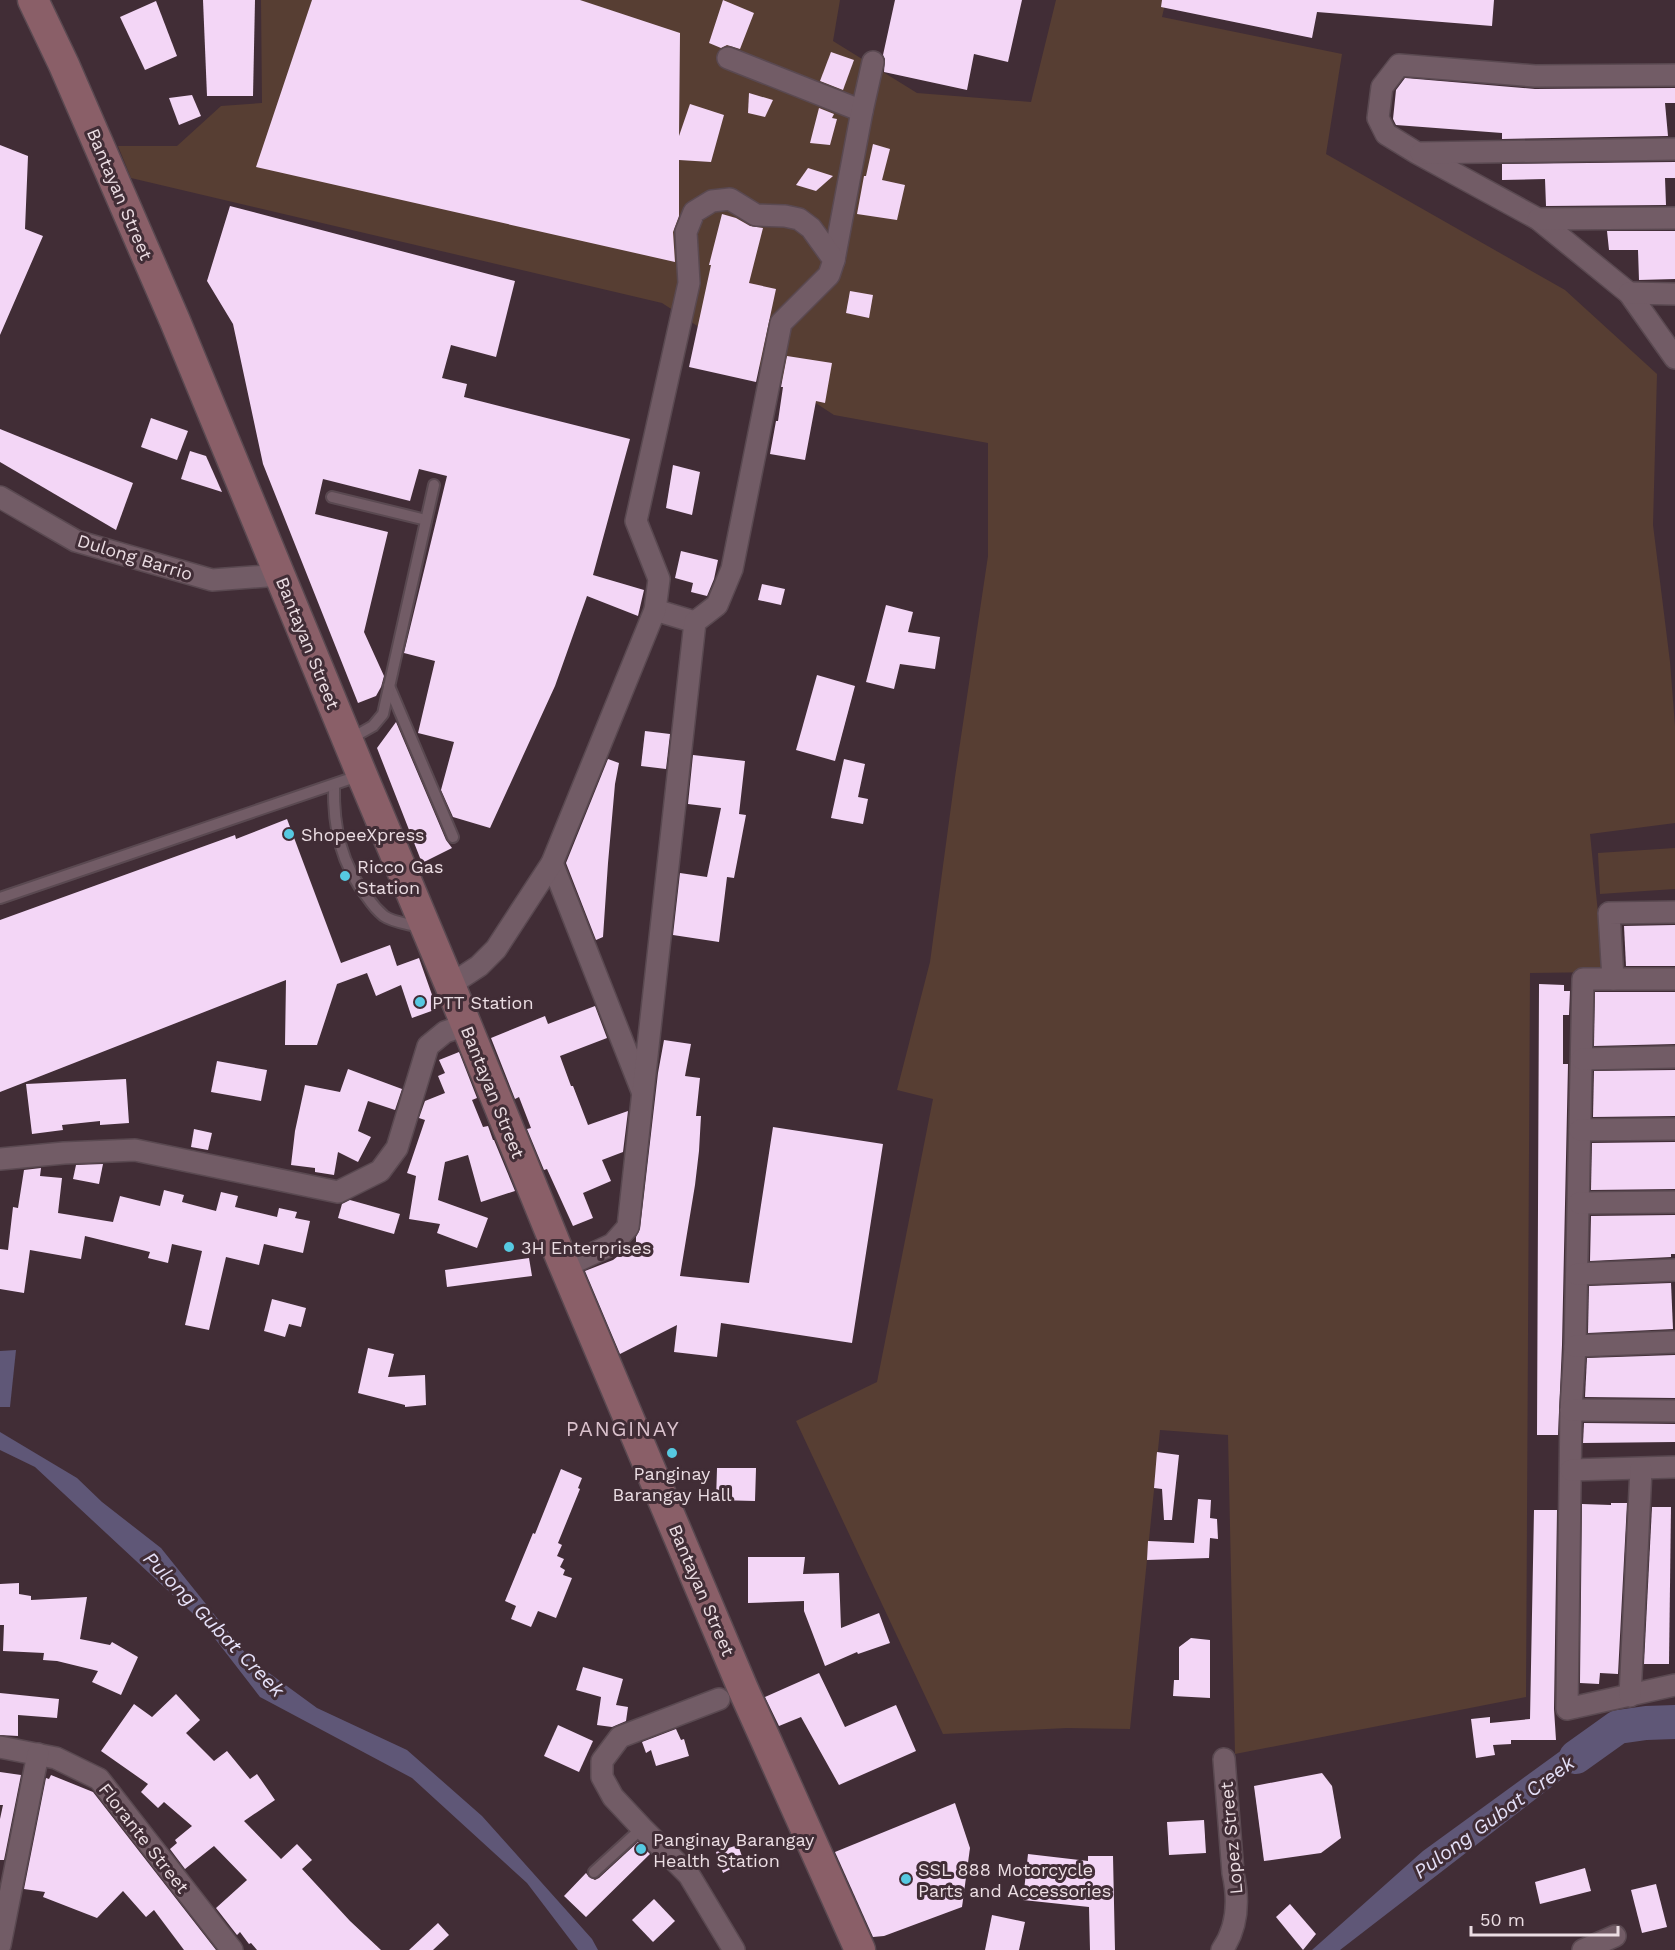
<svg xmlns="http://www.w3.org/2000/svg" width="1675" height="1950" font-family="'Work Sans',sans-serif">
  <style>
    .green { fill: #573e33 }
    .water { fill: #5f5777 }
    .lines { fill: none; stroke-linecap: round; stroke-linejoin: round }
    .river { stroke: #5f5777; stroke-width: 34 }
    .building { fill: #f3d6f6 }
    .service-casing { stroke: #5a4951; stroke-width: 14 }
    .minor-casing { stroke: #5a4951; stroke-width: 24 }
    .secondary-casing { stroke: #5a4951; stroke-width: 33 }
    .service { stroke: #725c66; stroke-width: 10 }
    .minor { stroke: #725c66; stroke-width: 21 }
    .secondary { stroke: #8a5f68; stroke-width: 30 }
    .poi-dot { fill: #56c9e1; stroke: #412d36; stroke-width: 2 }
    .labels { text-anchor: middle; dominant-baseline: central; stroke-width: 6; stroke-linejoin: round; paint-order: stroke }
    .street-label { font-size: 18px; fill: #ebdde3; stroke: #412d36 }
    .poi-label { font-size: 18px; fill: #ebdde3; stroke: #412d36; text-anchor: start }
    .water-label { font-size: 20px; font-style: italic; fill: #e5e0f8; stroke: #412d36 }
    .quarter-label { font-size: 21px; letter-spacing: 1.5px; fill: #dbc2cd; stroke: #412d36 }
  </style>
  <rect width="100%" height="100%" fill="#412d36"/>
  <!-- green -->
  <g class="green">
    <path d="M261,0H840L833,41L917,93L1031,102L1056,0H1166L1162,17L1342,54L1326,154L1565,290L1657,374L1653,525L1670,662L1675,726V823L1590,834L1604,972L1530,973L1526,1697L1235,1754L1228,1435L1160,1430L1130,1729L1067,1728L943,1734L796,1421L877,1382L933,1099L897,1090L930,962L955,777L988,556V443L834,415L662,303L131,178L118,146H177L221,106L262,103Z"/>
    <path d="M1675,848V889L1600,894L1598,853Z"/>
  </g>
  <!-- water -->
  <g class="water">
    <path d="M16,1350L10,1407H0V1351Z"/>
    <path d="M0,1432L77,1478L102,1502L161,1548L250,1659L317,1708L407,1750L482,1816L592,1939L598,1950H578L527,1883L412,1778L260,1697L202,1622L163,1586L35,1467L0,1450Z"/>
    <path d="M1675,1715V1733L1624,1731L1340,1950H1312L1423,1851L1577,1739Z"/>
  </g>
  <g class="lines">
    <!-- river -->
    <path class="river" d="M1576,1757L1618,1727L1646,1723L1675,1722"/>
  </g>
  <!-- building -->
  <g class="building">
    <path d="M203,0H255L253,96H207Z"/>
    <path d="M312,0H580L680,33L679,136L690,104L724,115L711,162L679,160V216L673,232L675,262L256,167Z"/>
    <path d="M723,0L754,13L740,49L727,45L721,48L709,43Z"/>
    <path d="M895,0H1022L1008,62L974,54L967,90L884,72L885,59L883,55Z"/>
    <path d="M1162,0H1494L1492,26L1317,12L1312,38L1161,7Z"/>
    <path d="M156,1L177,56L145,70L120,17Z"/>
    <path d="M831,52L854,60L843,90L820,81Z"/>
    <path d="M1405,78L1535,89L1675,88V103H1665L1668,136L1502,139V133L1396,125L1393,119L1396,90Z"/>
    <path d="M749,93L773,100L765,117L748,113Z"/>
    <path d="M192,95L201,116L179,125L169,98Z"/>
    <path d="M819,108L834,114L832,118L837,119L830,145L810,143Z"/>
    <path d="M873,144L890,149L882,180L905,185L897,220L857,214L864,176H866Z"/>
    <path d="M0,145L28,156L25,229L43,236L0,335Z"/>
    <path d="M1675,162V178H1665L1666,205L1546,206L1545,179L1502,180V164Z"/>
    <path d="M808,168L833,176L816,191L796,185Z"/>
    <path d="M230,206L515,281L496,357L451,345L442,378L467,384L464,397L630,439L593,575L644,590L638,616L587,596L555,686L490,828L453,817L441,790L454,742L418,733L435,661L404,653L447,476L419,469L410,501L323,479L315,514L388,532L364,632L384,676L381,687L376,696L358,703L263,464L233,324L207,281Z"/>
    <path d="M722,214L736,218L750,226L763,228L749,283L776,289L756,382L689,367L711,265H709Z"/>
    <path d="M1607,231H1675V279L1639,280L1638,250H1609Z"/>
    <path d="M850,291L873,295L869,318L846,313Z"/>
    <path d="M787,356L832,363L825,403L816,401L805,460L770,454L776,421H778L783,387H781Z"/>
    <path d="M151,418L188,431L177,460L141,447Z"/>
    <path d="M0,429L133,483L116,530L0,462Z"/>
    <path d="M190,451L206,456L222,492L181,479Z"/>
    <path d="M673,465L700,472L692,515L666,508Z"/>
    <path d="M681,551L718,560L714,579L707,596L691,592L693,583L675,578Z"/>
    <path d="M762,584L785,589L781,605L758,600Z"/>
    <path d="M886,605L913,612L908,632L940,637L935,669L900,664L894,689L866,682Z"/>
    <path d="M817,675L855,686L835,761L796,750Z"/>
    <path d="M396,722L446,840L452,848L422,863L377,748Z"/>
    <path d="M645,731L670,734L666,769L641,766Z"/>
    <path d="M693,755L745,761L739,814L746,815L734,878L727,877L719,942L673,935L680,873L707,877L721,808L688,804Z"/>
    <path d="M608,759L619,763L615,784L608,863L603,937L596,940L566,863Z"/>
    <path d="M844,759L865,764L858,797L868,799L863,824L831,818Z"/>
    <path d="M287,819L341,963L390,945L397,966L419,958L437,1009L412,1018L401,985L376,996L367,973L337,984L317,1045H285L286,980L0,1092V920L235,835L236,839Z"/>
    <path d="M1675,925V966H1626L1624,926Z"/>
    <path d="M1539,984L1564,985V991H1570L1569,1015H1563V1064H1568L1562,1345L1558,1435H1537Z"/>
    <path d="M1595,992H1675V1044L1594,1046Z"/>
    <path d="M595,1006L607,1038L560,1056L571,1086H573L588,1125L628,1111L623,1152L602,1160L611,1181L583,1193L593,1218L573,1226L547,1169L544,1170L527,1129L531,1128L519,1097L515,1099L491,1038L545,1016L548,1024Z"/>
    <path d="M664,1040L691,1044L685,1076L700,1078L696,1116H701L699,1151L695,1185L680,1276L749,1283L773,1127L883,1144L852,1343L721,1323L717,1357L674,1352L677,1325L620,1354L585,1271L613,1260L622,1253L636,1242V1237L640,1229L658,1073Z"/>
    <path d="M459,1052L477,1098L472,1100L483,1127L488,1126L493,1140H494L515,1191L481,1202L468,1155L445,1162L438,1200L488,1218L477,1248L437,1233L440,1224L409,1219L416,1176L407,1173L425,1120L419,1118L425,1101L445,1093L438,1076L445,1073L439,1060Z"/>
    <path d="M217,1061L267,1070L261,1101L211,1092Z"/>
    <path d="M348,1069L402,1089L395,1110L368,1101L358,1131L371,1137L358,1162L338,1152L334,1175L315,1172V1168L291,1165L295,1131L305,1085L340,1092Z"/>
    <path d="M1675,1070V1116L1593,1117L1594,1071Z"/>
    <path d="M126,1079L129,1123L100,1125V1121L62,1125L63,1130L32,1134L26,1084Z"/>
    <path d="M194,1129L212,1133L208,1150L191,1147Z"/>
    <path d="M1675,1142V1189L1591,1190L1592,1143Z"/>
    <path d="M103,1164L99,1184L73,1179L76,1165Z"/>
    <path d="M41,1168L40,1176L62,1178L58,1213L113,1222L120,1196L160,1206L164,1190L184,1195L182,1202L216,1211L221,1192L238,1196L235,1207L277,1217L279,1208L297,1212L295,1218L310,1221L303,1253L264,1244L259,1265L226,1257L209,1330L185,1325L202,1251L172,1244L168,1263L148,1258L150,1252L85,1236L81,1259L30,1250L24,1293L0,1289V1249L8,1250L13,1207L18,1208L24,1170Z"/>
    <path d="M350,1200L400,1214L394,1234L338,1218L342,1204Z"/>
    <path d="M1675,1215V1254H1671V1257L1590,1261L1591,1216Z"/>
    <path d="M529,1258L532,1276L447,1287L445,1270Z"/>
    <path d="M1671,1283L1673,1329L1588,1333L1589,1286Z"/>
    <path d="M272,1299L306,1308L301,1327L289,1324L285,1337L264,1331Z"/>
    <path d="M368,1348L394,1354L388,1377L425,1375L426,1405L405,1407V1405L358,1393Z"/>
    <path d="M1675,1355V1398L1585,1397L1587,1358Z"/>
    <path d="M1584,1423L1675,1424V1442L1583,1443Z"/>
    <path d="M1157,1452L1179,1455L1172,1520H1164L1162,1489L1154,1488Z"/>
    <path d="M717,1468H756L755,1501L716,1500Z"/>
    <path d="M561,1469L582,1478L578,1488L580,1489L558,1543L562,1545L557,1556L564,1559L560,1567L565,1570L563,1575L572,1578L556,1618L538,1611L531,1627L511,1619L516,1606L505,1601L533,1533L535,1534Z"/>
    <path d="M1198,1499L1211,1500L1210,1518L1217,1519L1218,1539L1210,1538L1209,1558L1147,1560L1148,1541L1194,1543Z"/>
    <path d="M1611,1503H1627L1618,1674L1600,1673L1599,1684L1580,1683L1582,1504L1611,1505Z"/>
    <path d="M1652,1507H1671L1669,1664H1644Z"/>
    <path d="M1534,1510H1557L1554,1709L1556,1740H1511V1744L1493,1745L1495,1755L1476,1758L1471,1719L1490,1717V1723L1530,1719Z"/>
    <path d="M748,1557H805L803,1574L839,1573L841,1628L879,1613L890,1643L858,1654L857,1652L825,1666L804,1611V1601L748,1603Z"/>
    <path d="M19,1583V1594L31,1596V1600L87,1597L80,1639L110,1645L112,1642L138,1657L121,1695L92,1682L98,1671L57,1661L43,1660L44,1653L3,1651L4,1625H0V1584Z"/>
    <path d="M1191,1638L1210,1640V1698L1173,1696L1174,1680H1179V1647Z"/>
    <path d="M583,1667L623,1679L616,1705L628,1707L626,1721L612,1727L597,1725L601,1697L576,1690Z"/>
    <path d="M819,1673L845,1727L896,1705L916,1751L839,1785L801,1717L779,1726L765,1697Z"/>
    <path d="M0,1693L59,1699L57,1718L18,1715V1736L0,1735Z"/>
    <path d="M176,1694L200,1720L186,1733L214,1761L227,1751L250,1779L257,1774L275,1800L244,1821L281,1859L297,1844L312,1860L302,1869L350,1921L381,1950H257L251,1943L249,1944L240,1932L237,1935L216,1908L247,1880L214,1846L185,1869L170,1849L177,1843L175,1840L192,1826L164,1802L158,1808L141,1792L148,1784L101,1751L134,1704L152,1717Z"/>
    <path d="M558,1725L593,1741L579,1772L544,1756Z"/>
    <path d="M676,1729L681,1740L684,1739L689,1756L656,1766L651,1750L646,1753L642,1742Z"/>
    <path d="M0,1772L21,1775L4,1860H0V1819L3,1805H0Z"/>
    <path d="M1322,1773L1332,1786L1341,1838L1321,1853L1264,1861L1254,1786Z"/>
    <path d="M51,1775L93,1792L216,1950H184L154,1910L146,1917L123,1891L97,1918L43,1897L45,1892L24,1889L46,1778L49,1779Z"/>
    <path d="M955,1803L970,1848L962,1907L884,1936L873,1937L835,1852Z"/>
    <path d="M1204,1820L1206,1853L1169,1855L1167,1822Z"/>
    <path d="M638,1842L650,1854L586,1917L564,1896L586,1873L589,1877L595,1880L599,1878Z"/>
    <path d="M738,1845L744,1862L723,1873L716,1852Z"/>
    <path d="M1028,1854L1088,1861V1856H1113L1115,1950H1090L1089,1907L1023,1900Z"/>
    <path d="M1585,1868L1591,1891L1540,1904L1535,1882Z"/>
    <path d="M1656,1884L1667,1927L1642,1933L1631,1890Z"/>
    <path d="M654,1899L675,1921L653,1942L632,1920Z"/>
    <path d="M1290,1904L1316,1934L1303,1950L1276,1917Z"/>
    <path d="M992,1915L1025,1922L1019,1950H985Z"/>
    <path d="M438,1923L449,1935L433,1950H409Z"/>
  </g>
  <g class="lines">
    <defs>
      <g id="service">
        <path d="M332,497L426,520"/>
        <path d="M389,686L453,837"/>
        <path d="M350,739L373,726L383,714L434,485"/>
        <path d="M334,785C333,827 341,865 368,898C372,904 378,911 384,916C392,922 409,924 419,927"/>
        <path d="M0,898L361,775"/>
        <path d="M594,1872L642,1828"/>
      </g>
      <g id="minor">
        <path d="M728,58L862,111"/>
        <path d="M1675,75L1535,76L1399,65L1382,87L1378,118L1386,134L1417,153L1538,219L1629,293L1675,358"/>
        <path d="M1421,153L1675,149"/>
        <path d="M1538,219L1675,218"/>
        <path d="M834,260L862,111L873,62"/>
        <path d="M1629,293L1675,294"/>
        <path d="M0,497L76,541L212,580L280,575"/>
        <path d="M655,610L695,622"/>
        <path d="M552,863L642,1091"/>
        <path d="M1613,979L1609,913L1675,912"/>
        <path d="M1675,979H1583L1575,1346L1571,1410L1567,1709L1675,1685"/>
        <path d="M450,985L479,966L496,949L552,863L655,610L659,579L636,521L689,283L686,232L694,212L712,201L730,199L756,215L785,216L799,219L811,228L834,260L829,275L781,323L732,569L717,605L695,622L628,1227L613,1244L579,1260L561,1258"/>
        <path d="M1582,1059L1675,1057"/>
        <path d="M1580,1130L1675,1129"/>
        <path d="M0,1159L64,1153L135,1150L338,1192L380,1171L397,1148L428,1046L445,1032L466,1025"/>
        <path d="M1579,1203L1675,1202"/>
        <path d="M1577,1274L1675,1270"/>
        <path d="M1575,1346L1675,1342"/>
        <path d="M1571,1410L1675,1411"/>
        <path d="M1571,1470L1675,1467"/>
        <path d="M1630,1696L1641,1469"/>
        <path d="M719,1699L620,1737L602,1761V1777L613,1797L642,1828L689,1875L734,1950"/>
        <path d="M0,1747L56,1758L99,1779L232,1950"/>
        <path d="M0,1945L38,1754"/>
        <path d="M1222,1950C1238,1927 1239,1900 1233,1873L1224,1759"/>
        <path d="M1583,1950L1615,1936"/>
      </g>
      <path id="secondary" d="M33,0L64,65L175,321L362,775L450,985L561,1258L743,1689L860,1950"/>
    </defs>
    <!-- service casing -->
    <use href="#service" class="service-casing"/>
    <!-- minor casing -->
    <use href="#minor" class="minor-casing"/>
    <!-- secondary casing -->
    <use href="#secondary" class="secondary-casing"/>
    <!-- service -->
    <use href="#service" class="service"/>
    <!-- minor -->
    <use href="#minor" class="minor"/>
    <!-- secondary -->
    <use href="#secondary" class="secondary"/>
  </g>
  <!-- markers -->
  <g class="poi-dot">
    <circle cx="289" cy="834" r="6"/>
    <circle cx="345" cy="876" r="6"/>
    <circle cx="420" cy="1002" r="6"/>
    <circle cx="509" cy="1247" r="6"/>
    <circle cx="672" cy="1453" r="6"/>
    <circle cx="641" cy="1849" r="6"/>
    <circle cx="906" cy="1879" r="6"/>
  </g>
  <g class="labels">
    <!-- street labels -->
    <g class="street-label">
      <text transform="translate(120 194) rotate(67)">Bantayan Street</text>
      <text transform="translate(135 557) rotate(17)">Dulong Barrio</text>
      <text transform="translate(308 643) rotate(68)">Bantayan Street</text>
      <text transform="translate(493 1092) rotate(68)">Bantayan Street</text>
      <text transform="translate(702 1590) rotate(67)">Bantayan Street</text>
      <text transform="translate(144 1838) rotate(52)">Florante Street</text>
      <text transform="translate(1231 1838) rotate(-95)">Lopez Street</text>
    </g>
    <!-- poi labels -->
    <g class="poi-label">
      <text x="301" y="834">ShopeeXpress</text>
      <text x="357" y="866">Ricco Gas<tspan x="357" dy="21">Station</tspan></text>
      <text x="432" y="1002">PTT Station</text>
      <text x="521" y="1247">3H Enterprises</text>
      <text x="672" y="1473" text-anchor="middle">Panginay<tspan x="672" dy="21">Barangay Hall</tspan></text>
      <text x="653" y="1839">Panginay Barangay<tspan x="653" dy="21">Health Station</tspan></text>
      <text x="918" y="1869">SSL 888 Motorcycle<tspan x="918" dy="21">Parts and Accessories</tspan></text>
    </g>
    <!-- water labels -->
    <g class="water-label">
      <text transform="translate(214 1624) rotate(46)">Pulong Gubat Creek</text>
      <text transform="translate(1494 1817) rotate(-36)">Pulong Gubat Creek</text>
    </g>
    <!-- quarter labels -->
    <g class="quarter-label">
      <text x="623" y="1428">PANGINAY</text>
    </g>
  </g>
  <!-- scale -->
  <path d="M1471 1926v9h147v-9" fill="none" stroke="#ebdde3" stroke-width="3"/>
  <text x="1480" y="1926" font-size="18" fill="#ebdde3" stroke="#412d36" stroke-width="4.5" paint-order="stroke">50 m</text>
</svg>
